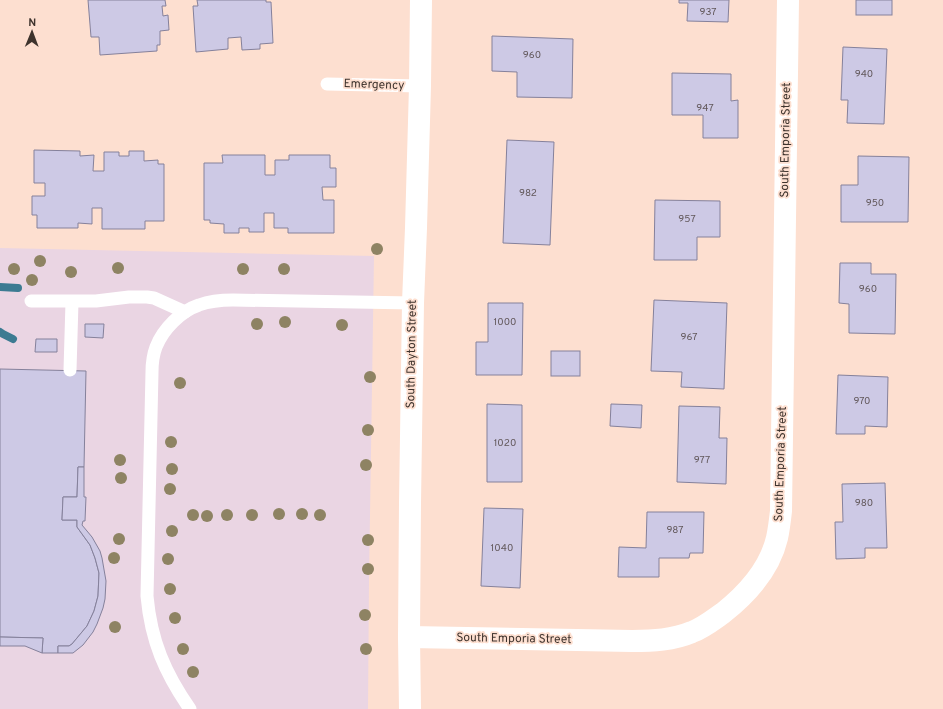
<svg xmlns="http://www.w3.org/2000/svg" width="943" height="709" font-family="Overpass,sans-serif">
  <style>
    .education { fill: #ead5e3 }
    .lines { fill: none; stroke-linecap: round; stroke-linejoin: round }
    .stream { stroke: #3c7b92; stroke-width: 8 }
    .building { fill: #cdc9e5; stroke: #85819b }
    .lane { stroke: #fff; stroke-width: 13 }
    .street { stroke: #fff; stroke-width: 22 }
    .secondary { stroke: #fff; stroke-width: 22 }
    .tree { fill: #8e8363 }
    .labels { text-anchor: middle; dominant-baseline: central; stroke-width: 3.5; stroke-linejoin: round; paint-order: stroke }
    .number-label { font-size: 10px; fill: #62585b }
    .street-label { font-size: 12px; fill: #3e332d; stroke: #fddfd0 }
  </style>
  <rect width="100%" height="100%" fill="#fddfd0"/>
  <!-- education -->
  <path class="education" d="M0,248L374,256L369,580L368,709H0Z"/>
  <g class="lines">
    <!-- stream -->
    <g class="stream">
      <path d="M0,287L18,288"/>
      <path d="M0,332L3,334L13,339"/>
    </g>
  </g>
  <!-- building -->
  <g class="building">
    <path d="M88,0H165L166,6H162L163,16L168,15L169,30L160,31V45H157V51L100,55L99,37H91Z"/>
    <path d="M197,0H266V2H271L273,43L260,44V49L242,50L241,37L228,38V49L196,52L193,6H198Z"/>
    <path d="M679,0H729L728,22L687,21L688,3H679Z"/>
    <rect x="856" y="0" width="36" height="15"/>
    <path d="M492,36L573,39L572,98L517,97V72L492,71Z"/>
    <path d="M843,47L887,49L884,124L847,123L848,100H841Z"/>
    <path d="M672,73L731,74V101L738,100V138H703V115H672Z"/>
    <path d="M507,140L554,142L550,245L503,243Z"/>
    <path d="M34,150L80,151V156L94,155L93,171H104V152H119V156H129V151H144V161L158,160V164H164V221H145V229H102V208H92V224L78,223V228H37V215H32V196H45V183H34Z"/>
    <path d="M222,155H265V175H275V160H289V155H330V168H336V187H322L323,200H334V233H288V228H274V213H264V232H249V228H239V233H224V224L210,223V220H204V163H223Z"/>
    <path d="M858,156L909,157L908,222H841V185H858Z"/>
    <path d="M655,200L720,201V237H697V260H654Z"/>
    <path d="M840,263H871V274H896L895,334L849,333V304L839,303Z"/>
    <path d="M654,300L727,303L724,389L681,387L682,372L651,371Z"/>
    <path d="M488,303H523L522,375H476V342H488Z"/>
    <path d="M85,324H104L103,338L85,337Z"/>
    <path d="M36,339H57V352H35Z"/>
    <rect x="551" y="351" width="29" height="25"/>
    <path d="M0,369L86,371L84,467H78L77,497H63L62,520H77V527L90,545L95,558L99,573L98,596L94,611L87,626L72,644L69,646H58V653H42L43,638L0,637Z"/>
    <path d="M838,375L888,377L887,427L865,426V434H836Z"/>
    <path d="M487,404L522,405V482H487Z"/>
    <path d="M611,404L642,405L641,428L610,426Z"/>
    <path d="M679,406L720,407L719,438H727L726,484L677,482Z"/>
    <path d="M78,467H84V497H86L85,521H83L82,525L92,537L100,551L102,558L106,581L105,599L103,608L97,624L93,632L83,645L73,653H58V646H69L72,644L87,626L94,611L98,596L99,573L95,558L90,545L77,527V520H62L63,497H77Z"/>
    <path d="M885,483L887,548H865V558L836,559L835,522H843L842,484Z"/>
    <path d="M484,508L523,509L520,588L481,586Z"/>
    <path d="M647,512H704L703,553H690L689,558H659V577H618L619,547L646,548Z"/>
    <path d="M0,637L43,638L42,653L25,646H0Z"/>
  </g>
  <g class="lines">
    <!-- lane -->
    <g class="lane">
      <path d="M327,84L420,86"/>
      <path d="M31,301H96L129,297H147L154,298L185,312"/>
      <path d="M70,370L72,302"/>
      <path d="M190,709C165,673 151,641 147,596L152,372C152,364 153,355 156,347C163,329 181,311 199,305C210,301 222,300 233,300L413,303"/>
    </g>
    <!-- street -->
    <path class="street" d="M409,637L632,641C653,641 673,640 692,632C703,628 713,620 723,613C747,594 770,568 777,538C779,529 780,520 781,511L788,0"/>
    <!-- secondary -->
    <path class="secondary" d="M410,709L409,637L410,503L413,303L416,228L420,86L421,0"/>
  </g>
  <!-- trees -->
  <g class="tree">
    <circle cx="377" cy="249" r="6"/>
    <circle cx="40" cy="261" r="6"/>
    <circle cx="118" cy="268" r="6"/>
    <circle cx="14" cy="269" r="6"/>
    <circle cx="243" cy="269" r="6"/>
    <circle cx="284" cy="269" r="6"/>
    <circle cx="71" cy="272" r="6"/>
    <circle cx="32" cy="280" r="6"/>
    <circle cx="285" cy="322" r="6"/>
    <circle cx="257" cy="324" r="6"/>
    <circle cx="342" cy="325" r="6"/>
    <circle cx="370" cy="377" r="6"/>
    <circle cx="180" cy="383" r="6"/>
    <circle cx="368" cy="430" r="6"/>
    <circle cx="171" cy="442" r="6"/>
    <circle cx="120" cy="460" r="6"/>
    <circle cx="366" cy="465" r="6"/>
    <circle cx="172" cy="469" r="6"/>
    <circle cx="121" cy="478" r="6"/>
    <circle cx="170" cy="489" r="6"/>
    <circle cx="279" cy="514" r="6"/>
    <circle cx="302" cy="514" r="6"/>
    <circle cx="193" cy="515" r="6"/>
    <circle cx="227" cy="515" r="6"/>
    <circle cx="252" cy="515" r="6"/>
    <circle cx="320" cy="515" r="6"/>
    <circle cx="207" cy="516" r="6"/>
    <circle cx="172" cy="531" r="6"/>
    <circle cx="119" cy="539" r="6"/>
    <circle cx="368" cy="540" r="6"/>
    <circle cx="114" cy="558" r="6"/>
    <circle cx="168" cy="559" r="6"/>
    <circle cx="368" cy="569" r="6"/>
    <circle cx="170" cy="589" r="6"/>
    <circle cx="365" cy="615" r="6"/>
    <circle cx="175" cy="618" r="6"/>
    <circle cx="115" cy="627" r="6"/>
    <circle cx="183" cy="649" r="6"/>
    <circle cx="366" cy="649" r="6"/>
    <circle cx="193" cy="672" r="6"/>
  </g>
  <g class="labels">
    <!-- number labels -->
    <g class="number-label">
      <text x="708" y="12">937</text>
      <text x="532" y="55">960</text>
      <text x="864" y="74">940</text>
      <text x="705" y="108">947</text>
      <text x="528" y="193">982</text>
      <text x="875" y="203">950</text>
      <text x="687" y="219">957</text>
      <text x="868" y="289">960</text>
      <text x="505" y="322">1000</text>
      <text x="689" y="337">967</text>
      <text x="862" y="401">970</text>
      <text x="505" y="443">1020</text>
      <text x="702" y="460">977</text>
      <text x="864" y="503">980</text>
      <text x="675" y="530">987</text>
      <text x="502" y="548">1040</text>
    </g>
    <!-- street labels -->
    <g class="street-label">
      <text transform="translate(374 85) rotate(2)">Emergency</text>
      <text transform="translate(786 140) rotate(-89)">South Emporia Street</text>
      <text transform="translate(412 354) rotate(-89)">South Dayton Street</text>
      <text transform="translate(781 464) rotate(-88)">South Emporia Street</text>
      <text transform="translate(514 639) rotate(1)">South Emporia Street</text>
    </g>
  </g>
  <!-- north arrow -->
  <g transform="translate(32 32) rotate(1)" stroke="#fddfd0" stroke-width="3" paint-order="stroke">
  <path d="M0-3L7 15L0 10L-7 15Z" fill="#3e332d"/>
  <text y="-6" font-size="11" font-weight="bold" text-anchor="middle" fill="#3e332d">N</text>
  </g>
</svg>
